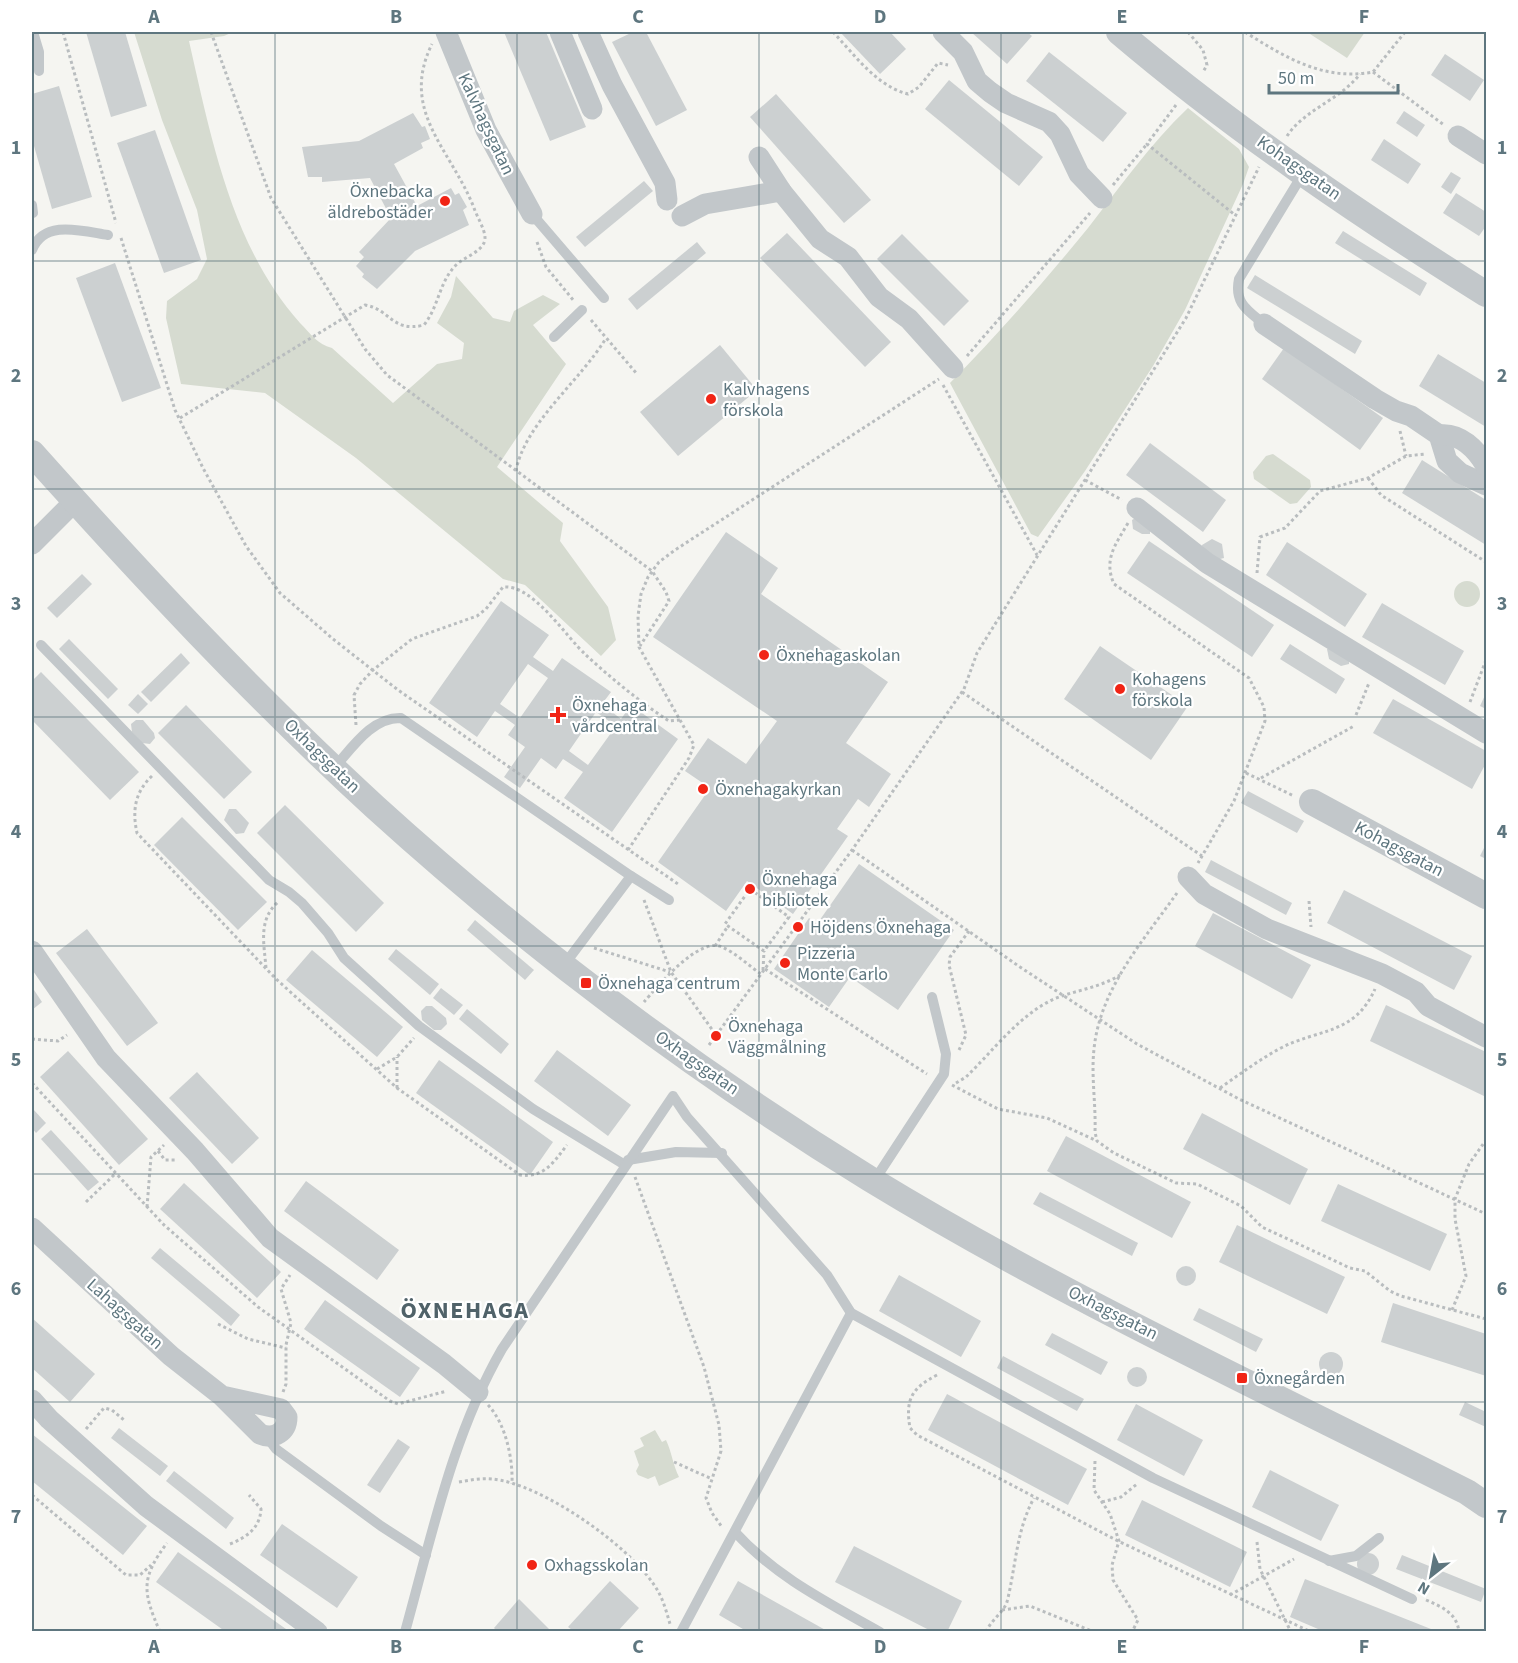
<svg xmlns="http://www.w3.org/2000/svg" width="1518" height="1663" font-family="'Source Sans 3',sans-serif">
  <style>
    .green { fill: #d6dbd0 }
    .building { fill: #ccd0d1; fill-rule: evenodd }
    .lines { fill: none; stroke-linecap: round; stroke-linejoin: round }
    .path { stroke: #b9bdbf; stroke-width: 3; stroke-dasharray: 3 3; stroke-linecap: butt }
    .service { stroke: #c2c7ca; stroke-width: 10 }
    .minor { stroke: #c2c7ca; stroke-width: 21 }
    .tertiary { stroke: #c2c7ca; stroke-width: 26 }
    .grid { fill: none; stroke: #5e767f; stroke-width: 1.5; stroke-opacity: 0.55 }
    .poi-dot { fill: #f12415; stroke: #fff; stroke-width: 2 }
    .labels { text-anchor: middle; dominant-baseline: central; stroke-width: 4.5; stroke-linejoin: round; paint-order: stroke }
    .street-label { font-size: 18px; fill: #5e767f; stroke: #fff }
    .poi-label { font-size: 18px; fill: #5e767f; stroke: #fff; text-anchor: start }
    .district-label { font-size: 24px; font-weight: bold; letter-spacing: 1.5px; fill: #506269; stroke: #fff }
    .neatline { fill: none; stroke: #5e767f; stroke-width: 2 }
    .grid-label { font-size: 20px; text-anchor: middle; font-weight: bold; fill: #5e767f }
  </style>
  <rect width="100%" height="100%" fill="#f5f5f1"/>
  <!-- green -->
  <g class="green">
    <path d="M134,32H233L224,36L189,41C211,138 232,247 300,323C311,334 317,344 332,348L393,403L437,364L462,359L464,343L437,323L451,297L456,276L493,318L510,322L514,311L543,295L560,304L533,325L566,364L497,467L563,523L560,541L608,607L616,640L601,656L525,585L503,579L356,458L265,393L181,384L166,318L167,301L197,279L207,259L197,210L162,120Z"/>
    <path d="M1307,32H1365L1347,58Z"/>
    <path d="M1188,108L1239,149L1249,167L1243,184L1185,310L1153,366L1085,471L1038,537L1031,534L950,383C998,334 1044,282 1088,228C1120,187 1150,144 1188,108Z"/>
    <path d="M1273,454L1310,480L1311,487L1297,503L1290,504L1254,479L1253,472L1266,456Z"/>
    <circle cx="1467" cy="594" r="13"/>
    <path d="M655,1430L662,1442L666,1440C672,1453 673,1465 679,1477L659,1486L655,1476L648,1479L638,1475L636,1471L639,1465L634,1451L644,1446L640,1438Z"/>
  </g>
  <!-- building -->
  <g class="building">
    <path d="M86,32H125L147,106L111,117Z"/>
    <path d="M504,32H546L586,127L550,141Z"/>
    <path d="M633,32H646L687,110L656,126L612,42Z"/>
    <path d="M840,32H890L906,49L880,74Z"/>
    <path d="M971,32H1027L1032,36L1007,64Z"/>
    <path d="M1049,52L1127,113L1103,142L1026,81Z"/>
    <path d="M1445,54L1484,80L1470,101L1431,75Z"/>
    <path d="M949,80L1043,157L1019,186L925,109Z"/>
    <path d="M59,86L92,197L52,209L32,139V94Z"/>
    <path d="M776,94L871,200L844,223L750,117Z"/>
    <path d="M1404,111L1425,125L1417,137L1396,123Z"/>
    <path d="M413,113L422,127L425,126L430,139L421,143L423,148L394,164L417,206L451,188L455,195L459,193L467,207L463,210L469,225L415,251L377,289L362,277L364,274L356,266L364,257L359,252L391,218L370,178L322,182V177H308L302,147L359,141Z"/>
    <path d="M155,130L201,260L164,273L117,143Z"/>
    <path d="M1384,139L1421,164L1408,184L1371,160Z"/>
    <path d="M1451,172L1461,178L1451,194L1441,187Z"/>
    <path d="M644,181L653,191L585,247L576,237Z"/>
    <path d="M1456,193L1486,212V226L1479,236L1443,213Z"/>
    <path d="M1343,231L1427,283L1420,296L1335,243Z"/>
    <path d="M787,233L891,342L865,367L760,258Z"/>
    <path d="M902,234L969,301L944,326L877,259Z"/>
    <path d="M697,242L706,253L637,310L628,299Z"/>
    <path d="M115,263L161,388L122,402L76,278Z"/>
    <path d="M1255,275L1362,341L1355,354L1247,288Z"/>
    <path d="M720,345L757,390L678,456L640,412Z"/>
    <path d="M1284,348L1383,418L1360,450L1262,379Z"/>
    <path d="M1438,354L1486,383V427L1419,386Z"/>
    <path d="M1150,443L1226,500L1203,532L1126,475Z"/>
    <path d="M1422,460L1486,500V545L1402,493Z"/>
    <path d="M1137,517L1150,524V534H1142L1133,529L1132,520Z"/>
    <path d="M726,532L778,568L761,594L888,682L846,743L891,774L869,807L858,799L837,829L848,836L793,914L747,881L726,911L658,862L710,788L685,771L708,738L746,764L777,721L653,637Z"/>
    <path d="M1212,539L1222,544L1224,558L1216,560L1203,552L1202,545Z"/>
    <path d="M1149,541L1274,625L1252,657L1127,573Z"/>
    <path d="M1287,542L1367,594L1345,627L1266,575Z"/>
    <path d="M82,574L92,584L57,618L47,608Z"/>
    <path d="M501,601L549,635L533,657L553,671L562,658L611,692L602,704L621,719L631,705L678,739L612,832L564,798L583,772L563,759L556,769L541,758L520,788L504,777L525,747L508,735L515,725L495,711L477,737L429,703ZM528,664L548,678L520,718L500,704ZM596,712L616,726L588,765L569,751Z"/>
    <path d="M1382,603L1464,651L1445,685L1362,637Z"/>
    <path d="M69,639L118,689L108,699L59,649Z"/>
    <path d="M1290,644L1345,679L1336,694L1280,659Z"/>
    <path d="M1100,646L1188,706L1151,760L1064,699Z"/>
    <path d="M1335,647L1349,655V664L1341,666L1329,659L1327,649Z"/>
    <path d="M181,653L190,663L151,702L141,692Z"/>
    <path d="M41,672L139,772L110,800L32,720V681Z"/>
    <path d="M1486,693V709L1480,706Z"/>
    <path d="M138,694L148,704L138,714L128,705Z"/>
    <path d="M1393,699L1486,751V763L1472,789L1373,733Z"/>
    <path d="M186,705L252,772L224,799L158,733Z"/>
    <path d="M136,720H143L154,733L155,738L150,744L142,743L132,732L131,724Z"/>
    <path d="M1248,791L1304,821L1297,833L1241,803Z"/>
    <path d="M285,805L384,903L356,932L257,833Z"/>
    <path d="M229,809H236L249,823L244,833L236,834L224,820Z"/>
    <path d="M182,817L267,902L238,930L154,845Z"/>
    <path d="M1486,844V859L1480,856Z"/>
    <path d="M1211,860L1292,903L1286,915L1205,872Z"/>
    <path d="M859,864L954,930L898,1010L850,977L829,1007L774,969L809,918L817,924Z"/>
    <path d="M1344,890L1472,956L1454,990L1327,923Z"/>
    <path d="M1213,913L1311,965L1292,999L1195,946Z"/>
    <path d="M475,920L534,970L525,980L467,930Z"/>
    <path d="M87,929L158,1023L127,1046L56,953Z"/>
    <path d="M396,949L439,984L430,995L388,959Z"/>
    <path d="M312,950L403,1027L377,1057L286,980Z"/>
    <path d="M32,987L42,1002L32,1010Z"/>
    <path d="M441,988L463,1005L454,1015L433,998Z"/>
    <path d="M1386,1005L1486,1052V1097L1370,1041Z"/>
    <path d="M426,1006H432L446,1018L447,1024L441,1030H434L422,1020L421,1011Z"/>
    <path d="M467,1009L509,1044L501,1054L459,1019Z"/>
    <path d="M557,1050L631,1105L608,1136L534,1081Z"/>
    <path d="M68,1051L148,1139L119,1165L40,1077Z"/>
    <path d="M439,1060L553,1142L530,1175L416,1093Z"/>
    <path d="M197,1072L259,1138L232,1164L169,1098Z"/>
    <path d="M32,1108L46,1123L36,1133L32,1128Z"/>
    <path d="M1202,1113L1308,1169L1290,1205L1183,1149Z"/>
    <path d="M51,1130L99,1182L88,1191L41,1139Z"/>
    <path d="M1066,1136L1191,1202L1172,1238L1047,1171Z"/>
    <path d="M306,1181L399,1250L377,1280L284,1211Z"/>
    <path d="M184,1183L281,1272L257,1298L160,1209Z"/>
    <path d="M1338,1184L1447,1234L1430,1271L1321,1221Z"/>
    <path d="M1040,1192L1138,1243L1132,1256L1033,1204Z"/>
    <path d="M1237,1225L1345,1277L1327,1314L1219,1262Z"/>
    <path d="M160,1248L240,1315L231,1326L151,1258Z"/>
    <circle cx="1186" cy="1276" r="10"/>
    <path d="M899,1275L981,1321L961,1357L879,1311Z"/>
    <path d="M325,1300L420,1368L400,1397L304,1329Z"/>
    <path d="M1393,1303L1486,1334V1376L1381,1342Z"/>
    <path d="M1199,1308L1263,1339L1256,1352L1193,1320Z"/>
    <path d="M32,1318L95,1374L70,1402L32,1368Z"/>
    <path d="M1052,1333L1108,1362L1101,1375L1045,1345Z"/>
    <circle cx="1331" cy="1364" r="12"/>
    <path d="M1003,1356L1084,1399L1077,1411L997,1368Z"/>
    <circle cx="1137" cy="1377" r="10"/>
    <path d="M947,1394L1087,1469L1068,1505L928,1430Z"/>
    <path d="M1465,1402L1486,1412V1427L1459,1415Z"/>
    <path d="M1136,1404L1203,1440L1184,1476L1117,1440Z"/>
    <path d="M119,1428L168,1466L160,1476L111,1438Z"/>
    <path d="M32,1434L147,1526L123,1555L32,1481Z"/>
    <path d="M398,1439L410,1447L380,1493L367,1485Z"/>
    <path d="M1270,1470L1339,1505L1321,1541L1252,1507Z"/>
    <path d="M174,1471L234,1518L226,1529L166,1481Z"/>
    <path d="M1142,1500L1247,1552L1230,1587L1125,1535Z"/>
    <path d="M282,1524L358,1577L337,1608L260,1555Z"/>
    <path d="M854,1546L962,1601L947,1632H933L835,1582Z"/>
    <path d="M178,1552L286,1629L284,1632H226L156,1582Z"/>
    <circle cx="1368" cy="1564" r="11"/>
    <path d="M1402,1555L1486,1589L1481,1602L1396,1569Z"/>
    <path d="M1305,1579L1436,1631V1632H1325L1290,1617Z"/>
    <path d="M610,1581L639,1608L617,1632H575L568,1627Z"/>
    <path d="M738,1581L829,1632H748L719,1615Z"/>
    <path d="M519,1599L552,1632H498L494,1628Z"/>
  </g>
  <g class="lines">
    <!-- path -->
    <g class="path">
      <path d="M63,32L116,223"/>
      <path d="M211,32L271,198L365,349L387,375L652,571L666,592L669,601L640,646"/>
      <path d="M833,32C854,54 876,86 908,94L919,87L938,63L948,65"/>
      <path d="M1188,32L1203,50L1207,65L1203,72"/>
      <path d="M1245,32C1286,58 1324,81 1373,72L1405,32"/>
      <path d="M1373,72L1444,125"/>
      <path d="M1176,105L1147,144L1235,215"/>
      <path d="M1287,136C1305,109 1340,100 1360,74"/>
      <path d="M1113,185L1147,144"/>
      <path d="M121,238L175,410L203,468L246,546L280,593L333,639L398,690L678,884"/>
      <path d="M537,242L546,267L574,301"/>
      <path d="M591,320L637,374"/>
      <path d="M967,356L1090,213"/>
      <path d="M943,385L1037,555"/>
      <path d="M180,418L365,305C390,309 392,333 424,325C439,306 439,282 456,265C464,257 485,251 485,238C485,229 477,217 474,208C451,149 399,111 432,44"/>
      <path d="M1400,431L1406,456"/>
      <path d="M516,471C524,424 582,379 606,338"/>
      <path d="M1368,478L1381,495L1486,562"/>
      <path d="M1085,480L1122,500"/>
      <path d="M1128,523C1116,544 1103,559 1114,584L1249,678L1264,707L1265,721L1234,801L1198,863"/>
      <path d="M1257,573L1260,537L1285,528L1320,491L1368,478L1406,456L1426,454"/>
      <path d="M962,692L1202,856"/>
      <path d="M1470,702L1486,660"/>
      <path d="M1356,715L1369,683"/>
      <path d="M356,725L354,695L360,684L373,670L412,639L477,616L486,609L503,587C533,584 566,637 586,655C612,679 640,702 669,721L681,720"/>
      <path d="M1246,773L1294,796"/>
      <path d="M152,776C135,792 132,810 137,833L276,979L397,1088L520,1175C544,1178 553,1163 567,1145"/>
      <path d="M1261,778L1354,726"/>
      <path d="M628,850L689,758L694,745L639,647L638,616L641,594L648,577L659,562L675,550L939,379"/>
      <path d="M852,850L1020,967L1137,1044L1239,1099L1486,1214"/>
      <path d="M750,889L789,917L764,951L725,924Z"/>
      <path d="M1177,893C1143,941 1100,989 1094,1049C1091,1076 1096,1104 1095,1132L1097,1141L1114,1153L1176,1183L1197,1184L1241,1206L1262,1227L1350,1268L1365,1271L1390,1291L1401,1296L1486,1319"/>
      <path d="M644,900L671,972L716,1035"/>
      <path d="M1309,901L1311,927"/>
      <path d="M715,946L728,926"/>
      <path d="M594,948L670,972"/>
      <path d="M266,968C264,943 258,920 278,902"/>
      <path d="M765,969L927,1074"/>
      <path d="M763,970L764,951"/>
      <path d="M644,1002C657,987 699,936 722,947C736,953 749,966 761,974"/>
      <path d="M32,1039L58,1041L67,1035"/>
      <path d="M709,1045L852,850L964,689L977,653L1186,318L1259,167"/>
      <path d="M959,1050L966,1035L949,965L950,957L969,931"/>
      <path d="M377,1069L397,1057L414,1038"/>
      <path d="M32,1083L164,1225L258,1307L390,1401L398,1404L447,1391"/>
      <path d="M956,1083L966,1077C993,1051 1019,1015 1054,999C1076,990 1099,988 1120,975"/>
      <path d="M952,1085L998,1109L1047,1118L1097,1141"/>
      <path d="M397,1088V1057"/>
      <path d="M1220,1088C1240,1074 1259,1060 1279,1049C1318,1028 1354,1036 1375,989"/>
      <path d="M158,1151L165,1160H176"/>
      <path d="M635,1177L704,1367L719,1425L721,1451L706,1498L712,1513L722,1527"/>
      <path d="M86,1202L115,1174"/>
      <path d="M147,1207L151,1157L164,1145"/>
      <path d="M1452,1310L1466,1276L1455,1219V1199L1469,1164L1486,1140"/>
      <path d="M218,1324L248,1339L286,1348"/>
      <path d="M937,1375C912,1388 905,1399 910,1428L917,1435L1118,1541L1311,1632"/>
      <path d="M283,1392L286,1384V1345L291,1323L281,1289L290,1275"/>
      <path d="M488,1405C506,1424 513,1459 512,1484"/>
      <path d="M86,1429L104,1408L112,1410L124,1420"/>
      <path d="M1095,1461L1094,1490L1110,1514L1119,1541L1112,1565L1113,1580L1138,1620L1132,1632"/>
      <path d="M674,1462L712,1479"/>
      <path d="M459,1482C470,1480 481,1478 492,1479C541,1483 636,1549 659,1593C664,1602 667,1614 670,1624"/>
      <path d="M32,1495L126,1575H140L151,1565"/>
      <path d="M1102,1502L1121,1497L1137,1484"/>
      <path d="M1257,1542L1260,1569L1291,1632"/>
      <path d="M230,1544C247,1537 260,1528 261,1509L249,1495"/>
      <path d="M1230,1595L1294,1559"/>
      <path d="M1426,1600C1442,1607 1457,1613 1459,1632"/>
      <path d="M1002,1610L1030,1606L1094,1632"/>
      <path d="M160,1632C143,1592 140,1579 167,1543"/>
      <path d="M986,1632C991,1620 1003,1613 1007,1602C1016,1566 1016,1531 1034,1498"/>
    </g>
    <!-- service -->
    <g class="service">
      <path d="M33,32L39,52V71"/>
      <path d="M32,205L33,213"/>
      <path d="M532,214L604,298"/>
      <path d="M32,250C44,219 82,231 108,235"/>
      <path d="M1264,324C1247,310 1234,303 1239,279L1304,172"/>
      <path d="M554,337L582,310"/>
      <path d="M41,645L269,880L289,892L302,903L328,933L344,958L419,1026L533,1109L625,1165"/>
      <path d="M334,768C352,748 372,717 401,718L631,876L564,965"/>
      <path d="M631,876L669,900"/>
      <path d="M628,1160L676,1152L722,1153"/>
      <path d="M874,1181L944,1074L946,1054L932,997"/>
      <path d="M267,1437L276,1449L381,1526L426,1555"/>
      <path d="M735,1532C776,1577 827,1602 880,1632"/>
      <path d="M1329,1561L1356,1556L1379,1538"/>
      <path d="M405,1632C432,1535 452,1436 502,1349L673,1096L687,1117L827,1275L851,1313L1153,1478L1412,1599"/>
      <path d="M681,1632L851,1313"/>
    </g>
    <!-- minor -->
    <g class="minor">
      <path d="M446,32L486,130L532,214"/>
      <path d="M560,32L592,109"/>
      <path d="M588,32L612,85L665,183L667,200"/>
      <path d="M943,32L963,52L977,81L990,92L1006,103L1049,122L1060,134L1079,174L1102,198"/>
      <path d="M1458,136L1486,154"/>
      <path d="M759,157L781,191"/>
      <path d="M682,216L705,204L781,191L820,239L848,257L879,297L909,319L953,368"/>
      <path d="M1264,324L1375,399L1396,411L1411,416L1439,435L1447,461L1460,473L1486,485"/>
      <path d="M1439,435C1460,432 1477,450 1486,466"/>
      <path d="M1137,508L1207,563L1486,733"/>
      <path d="M32,544L75,501"/>
      <path d="M1188,877L1204,894L1267,929L1382,974L1416,992L1428,1006L1486,1037"/>
      <path d="M32,951L106,1058L195,1151L270,1238L444,1364L478,1392"/>
      <path d="M32,1228L171,1356L222,1396L260,1434C274,1440 287,1432 287,1417L281,1409L222,1396"/>
      <path d="M32,1400L49,1419L146,1506L317,1632"/>
    </g>
    <!-- tertiary -->
    <g class="tertiary">
      <path d="M1119,32C1233,129 1360,215 1486,294"/>
      <path d="M32,453C141,575 254,696 375,807C528,946 695,1071 870,1179C1062,1296 1267,1391 1467,1492L1486,1505"/>
      <path d="M1312,802L1486,896"/>
    </g>
  </g>
  <!-- grid -->
  <path class="grid" d="M275,32V1632M517,32V1632M759,32V1632M1001,32V1632M1243,32V1632M32,261H1486M32,489H1486M32,717H1486M32,946H1486M32,1174H1486M32,1402H1486"/>
  <!-- markers -->
  <g class="poi-dot">
    <circle cx="445" cy="201" r="6"/>
    <circle cx="711" cy="399" r="6"/>
    <circle cx="764" cy="655" r="6"/>
    <circle cx="1120" cy="689" r="6"/>
    <path d="M555 706h6v6h6v6h-6v6h-6v-6h-6v-6h6z"/>
    <circle cx="703" cy="789" r="6"/>
    <circle cx="750" cy="889" r="6"/>
    <circle cx="798" cy="927" r="6"/>
    <circle cx="785" cy="963" r="6"/>
    <rect x="580" y="977" width="12" height="12" rx="3"/>
    <circle cx="716" cy="1036" r="6"/>
    <rect x="1236" y="1372" width="12" height="12" rx="3"/>
    <circle cx="532" cy="1565" r="6"/>
  </g>
  <g class="labels">
    <!-- street labels -->
    <g class="street-label">
      <text transform="translate(486 124) rotate(65)">Kalvhagsgatan</text>
      <text transform="translate(1299 168) rotate(35)">Kohagsgatan</text>
      <text transform="translate(322 756) rotate(44)">Oxhagsgatan</text>
      <text transform="translate(1399 849) rotate(28)">Kohagsgatan</text>
      <text transform="translate(697 1063) rotate(35)">Oxhagsgatan</text>
      <text transform="translate(1113 1313) rotate(27)">Oxhagsgatan</text>
      <text transform="translate(125 1314) rotate(42)">Lahagsgatan</text>
    </g>
    <!-- poi labels -->
    <g class="poi-label">
      <text x="433" y="191" text-anchor="end">Öxnebacka<tspan x="433" dy="21">äldrebostäder</tspan></text>
      <text x="723" y="389">Kalvhagens<tspan x="723" dy="21">förskola</tspan></text>
      <text x="776" y="655">Öxnehagaskolan</text>
      <text x="1132" y="679">Kohagens<tspan x="1132" dy="21">förskola</tspan></text>
      <text x="572" y="705">Öxnehaga<tspan x="572" dy="21">vårdcentral</tspan></text>
      <text x="715" y="789">Öxnehagakyrkan</text>
      <text x="762" y="879">Öxnehaga<tspan x="762" dy="21">bibliotek</tspan></text>
      <text x="810" y="927">Höjdens Öxnehaga</text>
      <text x="797" y="953">Pizzeria<tspan x="797" dy="21">Monte Carlo</tspan></text>
      <text x="598" y="983">Öxnehaga centrum</text>
      <text x="728" y="1026">Öxnehaga<tspan x="728" dy="21">Väggmålning</tspan></text>
      <text x="1254" y="1378">Öxnegården</text>
      <text x="544" y="1565">Oxhagsskolan</text>
    </g>
    <!-- district labels -->
    <g class="district-label">
      <text x="465" y="1310">ÖXNEHAGA</text>
    </g>
  </g>
  <!-- border -->
  <rect width="1518" height="1663" fill="none" stroke="#ffffff" stroke-width="66"/>
  <!-- north arrow -->
  <g transform="translate(1431 1576) rotate(211)" stroke="#ffffff" stroke-width="4.5" paint-order="stroke">
  <path d="M0-4.5L10 22L0 15L-10 22Z" fill="#5e767f"/>
  <text y="-9" font-size="16" font-weight="bold" text-anchor="middle" fill="#5e767f">N</text>
  </g>
  <!-- scale -->
  <path d="M1269 84v9h129v-9" fill="none" stroke="#5e767f" stroke-width="3"/>
  <text x="1278" y="84" font-size="18" fill="#5e767f" stroke="#ffffff" stroke-width="4.5" paint-order="stroke">50 m</text>
  <rect x="33" y="33" width="1452" height="1597" class="neatline"/>
  <g class="grid-label">
    <text x="154" y="23">A</text>
    <text x="396" y="23">B</text>
    <text x="638" y="23">C</text>
    <text x="880" y="23">D</text>
    <text x="1122" y="23">E</text>
    <text x="1364" y="23">F</text>
    <text x="16" y="154">1</text>
    <text x="1502" y="154">1</text>
    <text x="16" y="382">2</text>
    <text x="1502" y="382">2</text>
    <text x="16" y="610">3</text>
    <text x="1502" y="610">3</text>
    <text x="16" y="838">4</text>
    <text x="1502" y="838">4</text>
    <text x="16" y="1066">5</text>
    <text x="1502" y="1066">5</text>
    <text x="16" y="1295">6</text>
    <text x="1502" y="1295">6</text>
    <text x="16" y="1523">7</text>
    <text x="1502" y="1523">7</text>
    <text x="154" y="1653">A</text>
    <text x="396" y="1653">B</text>
    <text x="638" y="1653">C</text>
    <text x="880" y="1653">D</text>
    <text x="1122" y="1653">E</text>
    <text x="1364" y="1653">F</text>
  </g>
</svg>
